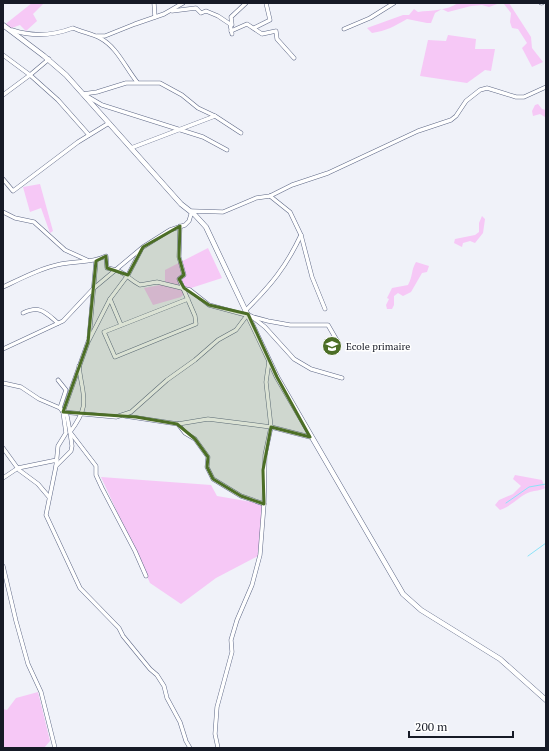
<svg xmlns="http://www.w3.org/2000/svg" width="549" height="751" font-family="'PT Serif',serif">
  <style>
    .green { fill: #f6c8f6 }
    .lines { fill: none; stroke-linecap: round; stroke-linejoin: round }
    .stream { stroke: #8ce3f8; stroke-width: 1 }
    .minor-casing { stroke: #5e6886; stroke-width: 4.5 }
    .tertiary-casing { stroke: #5e6886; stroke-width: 5.5 }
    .minor { stroke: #fff; stroke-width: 3.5 }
    .tertiary { stroke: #fff; stroke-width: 4.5 }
    .marked { fill: #4c6e26; fill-opacity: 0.2; stroke: #4c6e26; stroke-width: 3; stroke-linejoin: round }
    .labels { text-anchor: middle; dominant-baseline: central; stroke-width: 3; stroke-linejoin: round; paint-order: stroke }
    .poi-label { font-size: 10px; fill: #161a26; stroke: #fff; text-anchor: start }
  </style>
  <rect width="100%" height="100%" fill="#f0f2f9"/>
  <!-- green -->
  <g class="green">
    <path d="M32,3H44L33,14L37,21L26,31L20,25L9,29L3,26Z"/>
    <path d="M458,3H509L531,37L532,48L543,62L532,67L522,48L527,43L518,29L512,28L510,22L511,13L504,4L500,3L489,7L482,5L471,6L448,12L442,9L435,13L431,23H427L407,19C395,26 386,31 372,33L367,28L403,15H409L414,9L418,12C431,10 447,11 458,3Z"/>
    <path d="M448,35L476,39L475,49H495L491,71L485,70L467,83L420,76L428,40L446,41Z"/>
    <path d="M538,104L542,109L546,110V135L545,117L540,114L533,116L532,111L535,105Z"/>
    <path d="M40,184L53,231L50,233L41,208L30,212L23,187Z"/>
    <path d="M482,216L485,219L483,233L475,243L470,241L463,243L462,247L454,243L455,239L475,235L479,232V223Z"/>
    <path d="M208,248L222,278L188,289L181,297L153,305L144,288L165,284V270Z"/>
    <path d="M416,262L429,266L427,272L422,273L411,292L403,296L398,293L394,296V305L392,309H387L386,305L389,299L387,298L392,288L408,285C413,276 411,270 416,262Z"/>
    <path d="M515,475L542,480L545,488C540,491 536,490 530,492C519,496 512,506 500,510L495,505L499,500L513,494L521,486L513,479Z"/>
    <path d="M101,477L211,485L217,496L264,504L260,555L216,578L181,604L150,583Z"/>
    <path d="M38,692L50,741L44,748H3V709L7,710L16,698Z"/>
  </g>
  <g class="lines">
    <!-- stream -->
    <g class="stream">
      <path d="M506,503L529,487L546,484"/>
      <path d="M528,556L546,543"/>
    </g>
    <defs>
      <g id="minor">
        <path d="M154,3L155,17"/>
        <path d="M541,3H542"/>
        <path d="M172,11L196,8L201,13L206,11L218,16L230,24L232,34"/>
        <path d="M232,25L231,17L246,3"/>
        <path d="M254,28L270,20L266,3"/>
        <path d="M344,29L370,18L394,3"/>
        <path d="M12,30C33,37 52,36 73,28C82,32 92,34 100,38C117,47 125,67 137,82"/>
        <path d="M231,31L247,24L262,34L276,31L277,39L294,58"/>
        <path d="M97,36H105L135,24L164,14L183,3"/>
        <path d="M3,55L30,75L3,95"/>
        <path d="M49,59L30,75L58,100L89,135"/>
        <path d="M83,94L97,92L126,83H160L182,95L198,108L215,116L241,133"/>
        <path d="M85,95L102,105L203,137L227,150"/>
        <path d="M131,148L215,116"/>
        <path d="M3,179L13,191L78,142L109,123"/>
        <path d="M270,196L290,212L301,235L312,277L325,309"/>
        <path d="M3,212L15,218L34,222L65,250L87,260"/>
        <path d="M180,226L179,257L184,275L179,279L195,316L196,324L115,357L104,332L188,299"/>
        <path d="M3,287C22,278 41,268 61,264C77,261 92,263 106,256L107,268C126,271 125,277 140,285L157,282L190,290L209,305L268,321L290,325H328L339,344"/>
        <path d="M110,299L121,325"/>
        <path d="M246,310C271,285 286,267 301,235"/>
        <path d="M23,313C40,305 45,312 58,323"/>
        <path d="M251,316L265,327L294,359L311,369L342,378"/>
        <path d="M89,338L96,261"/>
        <path d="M3,349L63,321L94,288L143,247L170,230L185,225L189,221L192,211L223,212L256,198L270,196L292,185L328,173L418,131L451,120L456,116L466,101L480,90L487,88L516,97H524L546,87"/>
        <path d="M79,366C82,397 92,403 70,432L72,446L71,451L56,466L46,515L80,588L119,628L123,636L150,669L157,675L164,686L167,698L180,722L186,741L190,748"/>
        <path d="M58,380L66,390L60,408"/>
        <path d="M3,383L21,387L39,399L60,408L63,412L116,417L131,412L167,380L195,360L218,340L236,330L248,314"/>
        <path d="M63,412L67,416L70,432L96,466V475L102,488L135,551L146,576"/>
        <path d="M125,416L178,424L208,419L271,427L310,437"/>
        <path d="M178,424L185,433L195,439L208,457L207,467L213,479L241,496L264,504"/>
        <path d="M3,448L19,470L38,484L49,497"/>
        <path d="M56,466L58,446L66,433L63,412L88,342L110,299L128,275L141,250"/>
        <path d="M3,478L18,468L57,460"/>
        <path d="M3,566L16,621L28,664L41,692L55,748"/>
        <path d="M218,748L215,734L217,707L232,652L231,640L237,620L252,585L260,555L264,504L265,455L271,427L266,382L269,361"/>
      </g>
      <path id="tertiary" d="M3,25L44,56L66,75L181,204L195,215L206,227L277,377L403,594L421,610L500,659L546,700"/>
    </defs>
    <!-- minor casing -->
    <use href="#minor" class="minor-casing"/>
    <!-- tertiary casing -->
    <use href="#tertiary" class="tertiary-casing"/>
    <!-- minor -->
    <use href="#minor" class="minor"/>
    <!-- tertiary -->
    <use href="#tertiary" class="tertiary"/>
  </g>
  <!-- marked area -->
  <path class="marked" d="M180,226L179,257L184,275L179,279L184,288L209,305L248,314L277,377L310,437L271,427L263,470L264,504L241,496L213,479L207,467L208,457L195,439L177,424L136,417L63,412L88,342L96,261L106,256L107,268L128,275L143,247Z"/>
  <!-- icons -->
  <defs>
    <symbol id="school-disc" viewBox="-11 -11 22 22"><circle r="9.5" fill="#4c6e26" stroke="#fff"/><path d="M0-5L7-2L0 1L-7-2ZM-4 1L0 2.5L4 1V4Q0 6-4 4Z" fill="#fff"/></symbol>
  </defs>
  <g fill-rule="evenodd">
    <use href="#school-disc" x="321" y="335" width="22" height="22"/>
  </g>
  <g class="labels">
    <!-- poi labels -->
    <g class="poi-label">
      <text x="346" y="346">Ecole primaire</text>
    </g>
  </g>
  <!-- border -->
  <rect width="549" height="751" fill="none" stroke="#161a26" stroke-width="8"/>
  <!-- scale -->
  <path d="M409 731v6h104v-6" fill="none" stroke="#161a26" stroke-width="2"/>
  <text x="415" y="731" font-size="12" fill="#161a26" stroke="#ffffff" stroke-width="3" paint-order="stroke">200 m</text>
</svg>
